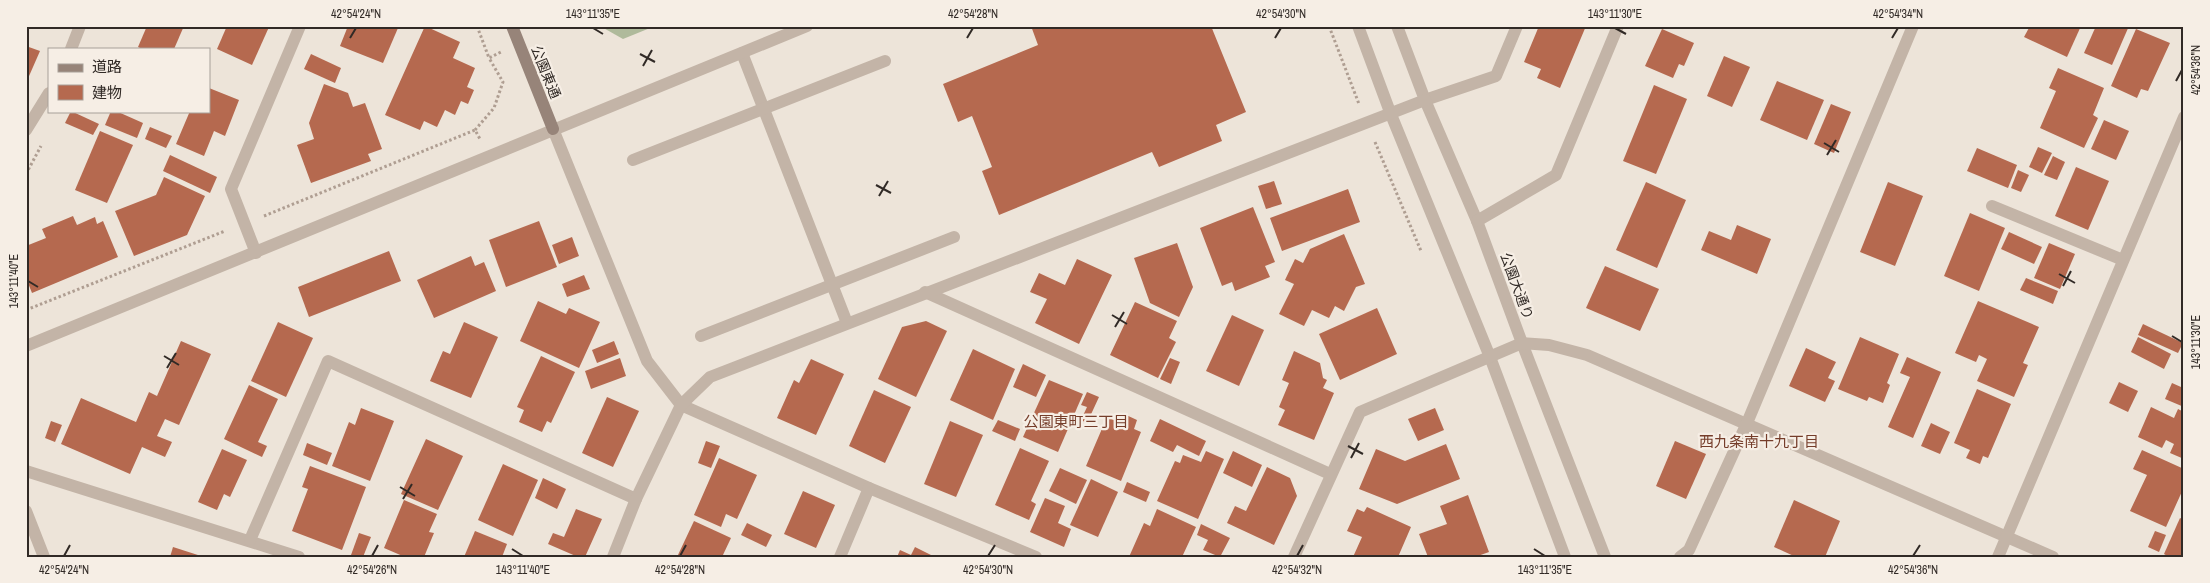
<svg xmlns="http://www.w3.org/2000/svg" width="2210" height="583" font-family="'Archivo Narrow','Noto Sans JP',sans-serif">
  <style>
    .green { fill: #afba9b }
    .building { fill: #b5694f }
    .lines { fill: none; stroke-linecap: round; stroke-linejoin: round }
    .path { stroke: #af9e92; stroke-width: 3; stroke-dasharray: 2.5 2.5; stroke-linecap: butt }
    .lane { stroke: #c3b4a7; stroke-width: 12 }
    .street { stroke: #c3b4a7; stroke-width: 12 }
    .secondary { stroke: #978479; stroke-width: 12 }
    .ticks { fill: none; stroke: #312a26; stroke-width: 2 }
    .labels { text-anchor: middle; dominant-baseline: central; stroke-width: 4.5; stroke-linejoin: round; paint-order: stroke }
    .street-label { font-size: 14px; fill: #312a26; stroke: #f6eee5 }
    .neighbourhood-label { font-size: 15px; fill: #753d2a; stroke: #f6eee5 }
    .neatline { fill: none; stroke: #312a26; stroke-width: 2 }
    .ticks-label { font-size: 12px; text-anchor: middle; fill: #312a26 }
  </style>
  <rect width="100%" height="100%" fill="#ede4d9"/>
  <!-- green -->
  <path class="green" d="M600,26H655L623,39Z"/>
  <!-- building -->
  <g class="building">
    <path d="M147,26H184L174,49H142L138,47Z"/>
    <path d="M227,26L269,27L252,65L217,49Z"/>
    <path d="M348,26L398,28L383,63L340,46Z"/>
    <path d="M425,26L460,42L453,58L475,68L467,87L474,90L468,104L461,101L455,115L445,110L437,127L424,121L420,130L385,115Z"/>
    <path d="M1031,26H1211L1246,112L1216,125L1222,141L1159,167L1152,152L999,215L982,171L992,167L972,116L958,122L943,84L1038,45Z"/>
    <path d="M1539,26H1586L1560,88L1537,78L1541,69L1524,62Z"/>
    <path d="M2030,26H2081L2067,57L2024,37Z"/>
    <path d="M2096,26H2129L2112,65L2084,53Z"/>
    <path d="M1662,29L1694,43L1684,66L1679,64L1673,78L1645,66Z"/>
    <path d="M2136,29L2170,43L2148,91L2141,89L2137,98L2111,86Z"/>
    <path d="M26,46L40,51L26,83Z"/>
    <path d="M311,54L341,68L335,83L304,69Z"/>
    <path d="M1724,56L1750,67L1732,107L1707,96Z"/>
    <path d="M2058,68L2104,88L2093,115L2098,118L2084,148L2040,128L2056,91L2049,88Z"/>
    <path d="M1777,81L1824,100L1807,140L1760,120Z"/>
    <path d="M324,84L348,93L353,107L365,103L382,149L368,154L371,161L311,183L297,145L314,139L309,123Z"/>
    <path d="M1654,85L1687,99L1656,174L1623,161Z"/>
    <path d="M209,88L239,100L225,136L214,131L204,156L176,144L190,111H209Z"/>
    <path d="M1831,104L1851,112L1834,153L1814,144Z"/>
    <path d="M71,111L99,124L93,135L65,123Z"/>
    <path d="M111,111H116L143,123L137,138L105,125Z"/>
    <path d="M2104,120L2129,131L2116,160L2091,149Z"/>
    <path d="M150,127L172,136L166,148L145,139Z"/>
    <path d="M100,131L133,145L107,203L75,190Z"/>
    <path d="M2038,147L2052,153L2042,173L2029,167Z"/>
    <path d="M1977,148L2017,165L2008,188L1967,171Z"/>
    <path d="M170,155L217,177L210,193L163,171Z"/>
    <path d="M2053,156L2065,162L2057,180L2044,175Z"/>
    <path d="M2076,167L2109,181L2088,230L2055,216Z"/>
    <path d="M2018,170L2029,175L2021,192L2011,188Z"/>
    <path d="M164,177L205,196L187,235L134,256L115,211L156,195Z"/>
    <path d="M1274,181L1282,204L1266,209L1258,186Z"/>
    <path d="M1646,182L1686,200L1657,268L1616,250Z"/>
    <path d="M1888,182L1923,196L1895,266L1860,252Z"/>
    <path d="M1348,189L1360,222L1282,251L1270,218Z"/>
    <path d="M1253,207L1275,262L1265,266L1270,277L1235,291L1232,282L1222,286L1200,228Z"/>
    <path d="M1970,213L2005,228L1979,291L1944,276Z"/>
    <path d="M73,216L77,225L95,217L97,224L103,221L118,257L32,293L26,278V246L46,238L42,229Z"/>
    <path d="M539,221L557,267L506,287L489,240Z"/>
    <path d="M1737,225L1771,239L1757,274L1701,250L1709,231L1731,240Z"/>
    <path d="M2009,232L2042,247L2034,264L2001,249Z"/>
    <path d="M1344,234L1365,284L1356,287L1344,311L1335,306L1329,318L1312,310L1304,326L1279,314L1294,284L1285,280L1295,259L1303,263L1310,249Z"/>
    <path d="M572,237L579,256L559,264L552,245Z"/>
    <path d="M1177,243L1193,287L1179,317L1150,303L1134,258Z"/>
    <path d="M2049,243L2075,254L2060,289L2034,278Z"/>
    <path d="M389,251L401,281L309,317L298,287Z"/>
    <path d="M471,256L475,266L484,262L496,291L434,318L417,280Z"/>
    <path d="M1077,259L1112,275L1079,344L1035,323L1047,299L1030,292L1039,273L1065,285Z"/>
    <path d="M1605,266L1659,289L1640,331L1586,308Z"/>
    <path d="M584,275L590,289L567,297L562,284Z"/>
    <path d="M2026,278L2058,291L2053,304L2020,290Z"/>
    <path d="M538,301L566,314L569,308L600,322L579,368L520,341Z"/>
    <path d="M1978,301L2039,327L2023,363L2028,365L2014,397L1977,381L1987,359L1979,355L1976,362L1955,353Z"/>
    <path d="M1135,302L1177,321L1169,338L1176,342L1158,378L1110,355Z"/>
    <path d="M1377,308L1397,354L1340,380L1319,334Z"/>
    <path d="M1232,315L1264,330L1239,386L1206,371Z"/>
    <path d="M926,321L947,331L916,397L878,379L902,327Z"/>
    <path d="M278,322L313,338L286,397L251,381Z"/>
    <path d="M464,322L498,337L471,398L430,381L443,351L450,354Z"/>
    <path d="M2143,324L2183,343L2178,353L2138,335Z"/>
    <path d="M1860,337L1899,354L1887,383L1890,385L1883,403L1869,397L1867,401L1838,389Z"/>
    <path d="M2138,337L2171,354L2164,369L2131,352Z"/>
    <path d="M181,341L211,354L179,425L165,419L157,436L172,442L165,457L142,447L130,474L61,444L81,398L136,422L149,392L157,396Z"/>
    <path d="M614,341L619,354L597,363L592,350Z"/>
    <path d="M1806,348L1836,362L1828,378L1835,381L1825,402L1789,386Z"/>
    <path d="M973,349L1015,369L993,420L950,400Z"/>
    <path d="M1294,351L1320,363L1323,378L1327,380L1323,388L1334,393L1314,440L1278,425L1285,410L1279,407L1289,383L1282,380Z"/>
    <path d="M541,356L575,372L551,423L547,421L542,432L519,422L524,410L517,407Z"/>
    <path d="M1907,357L1941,372L1913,438L1888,427L1910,377L1900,373Z"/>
    <path d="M620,358L626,376L591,389L585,371Z"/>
    <path d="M1170,358L1180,362L1171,384L1160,379Z"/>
    <path d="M811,359L844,374L816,435L777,418L794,380L799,383Z"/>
    <path d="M1023,364L1046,375L1036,397L1013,387Z"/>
    <path d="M1049,380L1083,394L1058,452L1023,437Z"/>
    <path d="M2184,381V407L2165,399L2172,383L2181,387Z"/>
    <path d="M2119,382L2138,391L2128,412L2109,403Z"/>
    <path d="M249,385L278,399L258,442L267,446L262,457L224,439Z"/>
    <path d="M1977,389L2011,404L1988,458L1983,456L1980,464L1966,458L1970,450L1954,443Z"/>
    <path d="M874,390L911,407L885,463L849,446Z"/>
    <path d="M1087,392L1099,397L1087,423L1081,420L1087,407L1081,405Z"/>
    <path d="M607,397L639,411L613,467L582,453Z"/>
    <path d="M2151,407L2174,418L2178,409L2184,412V459L2170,453L2174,444L2166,440L2162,448L2138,437Z"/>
    <path d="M361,408L394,421L370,481L332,466L349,422L355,425Z"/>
    <path d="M1435,408L1444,430L1418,441L1408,419Z"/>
    <path d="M1124,414L1137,420L1134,429L1141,432L1121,481L1086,466L1107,417L1120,423Z"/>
    <path d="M1160,419L1206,441L1199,456L1177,445L1173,452L1150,441Z"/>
    <path d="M998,420L1020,429L1015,441L992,431Z"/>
    <path d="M51,421L62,425L55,442L45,438Z"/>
    <path d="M950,421L983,435L956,497L924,484Z"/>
    <path d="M1931,423L1950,432L1940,454L1921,446Z"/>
    <path d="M426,439L463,456L438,510L401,494Z"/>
    <path d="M706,441L720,446L711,468L698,463Z"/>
    <path d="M1675,441L1706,454L1686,499L1656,486Z"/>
    <path d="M307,443L332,453L327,465L303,455Z"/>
    <path d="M1446,444L1460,479L1397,504L1359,489L1376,449L1405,461Z"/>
    <path d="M1020,448L1049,461L1031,501L1036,504L1029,520L995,505Z"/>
    <path d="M222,449L247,460L230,497L224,494L217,510L198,502Z"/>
    <path d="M2142,450L2184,469V487L2166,527L2130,511L2147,475L2133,469Z"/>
    <path d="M1206,451L1224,459L1198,519L1157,501L1175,461L1180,463L1183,455L1201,462Z"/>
    <path d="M1233,451L1262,465L1252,487L1223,473Z"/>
    <path d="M719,458L757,475L737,519L726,514L721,527L694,515Z"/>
    <path d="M503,464L538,480L513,536L478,520Z"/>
    <path d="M310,466L366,487L342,550L292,531L308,489L302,487Z"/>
    <path d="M1267,467L1290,478L1297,496L1274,545L1227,523L1235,506L1246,511Z"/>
    <path d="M1060,468L1087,480L1076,504L1049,491Z"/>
    <path d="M543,478L566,489L557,509L535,498Z"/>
    <path d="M1091,479L1118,492L1098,537L1070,525Z"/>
    <path d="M1127,482L1150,492L1146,502L1123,492Z"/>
    <path d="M803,491L835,505L816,548L784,534Z"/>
    <path d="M1468,495L1489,552L1475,557H1428L1419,534L1447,524L1440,506Z"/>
    <path d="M1045,498L1065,506L1058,523L1071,529L1064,547L1030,532Z"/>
    <path d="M404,500L437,514L429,532L434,533L424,557H405L384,548Z"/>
    <path d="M1794,500L1840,521L1825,557H1796L1774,547Z"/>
    <path d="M1367,507L1411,527L1398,557H1353L1362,537L1347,531L1357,509L1364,512Z"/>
    <path d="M576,509L602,519L585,557H578L548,544L553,533L564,537Z"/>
    <path d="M1157,509L1196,527L1182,557H1129L1144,523L1150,526Z"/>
    <path d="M2180,518L2184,520V557H2169L2164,554Z"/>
    <path d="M694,521L731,538L722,557H677Z"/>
    <path d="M747,523L772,535L766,547L741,535Z"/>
    <path d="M1201,524L1230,538L1220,557L1203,550L1208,540L1197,535Z"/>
    <path d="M475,531L507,544L502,557H464Z"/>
    <path d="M2155,531L2166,535L2159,552L2148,547Z"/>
    <path d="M359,533L371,537L363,557L351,555Z"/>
    <path d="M173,547L201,556V557H170Z"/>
    <path d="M915,547L935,557H897L900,550L911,555Z"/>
  </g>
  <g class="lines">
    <!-- path -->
    <g class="path">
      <path d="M477,26L489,58"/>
      <path d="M1329,26L1359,104"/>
      <path d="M475,130L494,108L503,82L489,58L501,52"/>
      <path d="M1375,142L1421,251"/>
      <path d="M26,174L41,146"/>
      <path d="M264,216L475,130L480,139"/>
      <path d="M26,310L225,231"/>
    </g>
    <!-- lane -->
    <g class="lane">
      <path d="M742,53L847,323"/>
      <path d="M1425,100L1496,76L1517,26"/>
      <path d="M633,160L885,61"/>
      <path d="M1992,206L2123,260"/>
      <path d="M701,336L954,237"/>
    </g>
    <!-- street -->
    <g class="street">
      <path d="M1358,26L1390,112L1490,357L1565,557"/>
      <path d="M1397,26L1425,100L1477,221L1522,343L1605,557"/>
      <path d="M71,49L80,26"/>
      <path d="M553,129L647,361L681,405L869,488L1036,557"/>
      <path d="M26,130L49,93"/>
      <path d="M1477,221L1556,175L1618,26"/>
      <path d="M256,253L231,189L300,26"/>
      <path d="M925,292L1330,474"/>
      <path d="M26,346L807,26"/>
      <path d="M26,471L299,557"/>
      <path d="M26,511L44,557"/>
      <path d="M250,540L328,361L636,499"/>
      <path d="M613,557L636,499L681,405L710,377L1425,100"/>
      <path d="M840,557L869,488"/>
      <path d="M1294,557L1360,412L1522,343L1549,345L1587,355L2053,557"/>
      <path d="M1680,557L1689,550L1747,423L1913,26"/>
      <path d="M1998,557L2184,117"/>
    </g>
    <!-- secondary -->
    <path class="secondary" d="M512,26L553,129"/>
  </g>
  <!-- ticks -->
  <path class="ticks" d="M593,28L603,34M1615,28L1626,34M350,38L356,28M967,38L973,28M1275,38L1281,28M1892,38L1898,28M640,54L655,62M643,66L652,50M2176,81L2182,70M1824,143L1839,152M1827,155L1836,140M876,185L891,193M879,196L888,181M2059,274L2075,283M28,281L38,287M2063,286L2071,271M1112,315L1127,324M1115,327L1124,312M2172,336L2182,342M164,356L179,365M167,368L176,353M1348,446L1363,454M1351,458L1359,443M400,487L415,496M403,499L412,484M512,549L523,556M1534,549L1545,556M64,556L70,545M372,556L378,545M680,556L686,545M988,556L995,545M1297,556L1303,545M1913,556L1920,545"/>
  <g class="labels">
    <!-- street labels -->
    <g class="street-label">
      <text transform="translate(546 72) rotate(68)">公園東通</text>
      <text transform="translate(1517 286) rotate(70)">公園大通り</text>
    </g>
    <!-- neighbourhood labels -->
    <g class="neighbourhood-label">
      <text x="1076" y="421">公園東町三丁目</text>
      <text x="1759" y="441">西九条南十九丁目</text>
    </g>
  </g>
  <!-- border -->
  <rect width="2210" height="583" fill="none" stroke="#f6eee5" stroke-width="55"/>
  <!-- legend -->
  <rect x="48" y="48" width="162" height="65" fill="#f6eee5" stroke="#a7a099"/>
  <rect x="58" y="64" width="25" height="8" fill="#978479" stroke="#a7a099"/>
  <text x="92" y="72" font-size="15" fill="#312a26">道路</text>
  <rect x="58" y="85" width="25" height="15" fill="#b5694f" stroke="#a7a099"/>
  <text x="92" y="98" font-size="15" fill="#312a26">建物</text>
  <rect x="28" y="28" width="2154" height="528" class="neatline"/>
  <g class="ticks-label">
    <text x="356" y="18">42°54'24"N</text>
    <text x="593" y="18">143°11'35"E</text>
    <text x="973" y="18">42°54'28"N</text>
    <text x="1281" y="18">42°54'30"N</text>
    <text x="1615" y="18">143°11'30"E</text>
    <text x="1898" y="18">42°54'34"N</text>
    <text transform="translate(2196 70) rotate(-90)" y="4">42°54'36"N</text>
    <text transform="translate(14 281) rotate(-90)" y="4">143°11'40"E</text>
    <text transform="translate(2196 342) rotate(-90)" y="4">143°11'30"E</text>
    <text x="64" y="574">42°54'24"N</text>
    <text x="372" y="574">42°54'26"N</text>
    <text x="523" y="574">143°11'40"E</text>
    <text x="680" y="574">42°54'28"N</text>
    <text x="988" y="574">42°54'30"N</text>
    <text x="1297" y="574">42°54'32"N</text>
    <text x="1545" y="574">143°11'35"E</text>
    <text x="1913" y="574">42°54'36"N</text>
  </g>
</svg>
